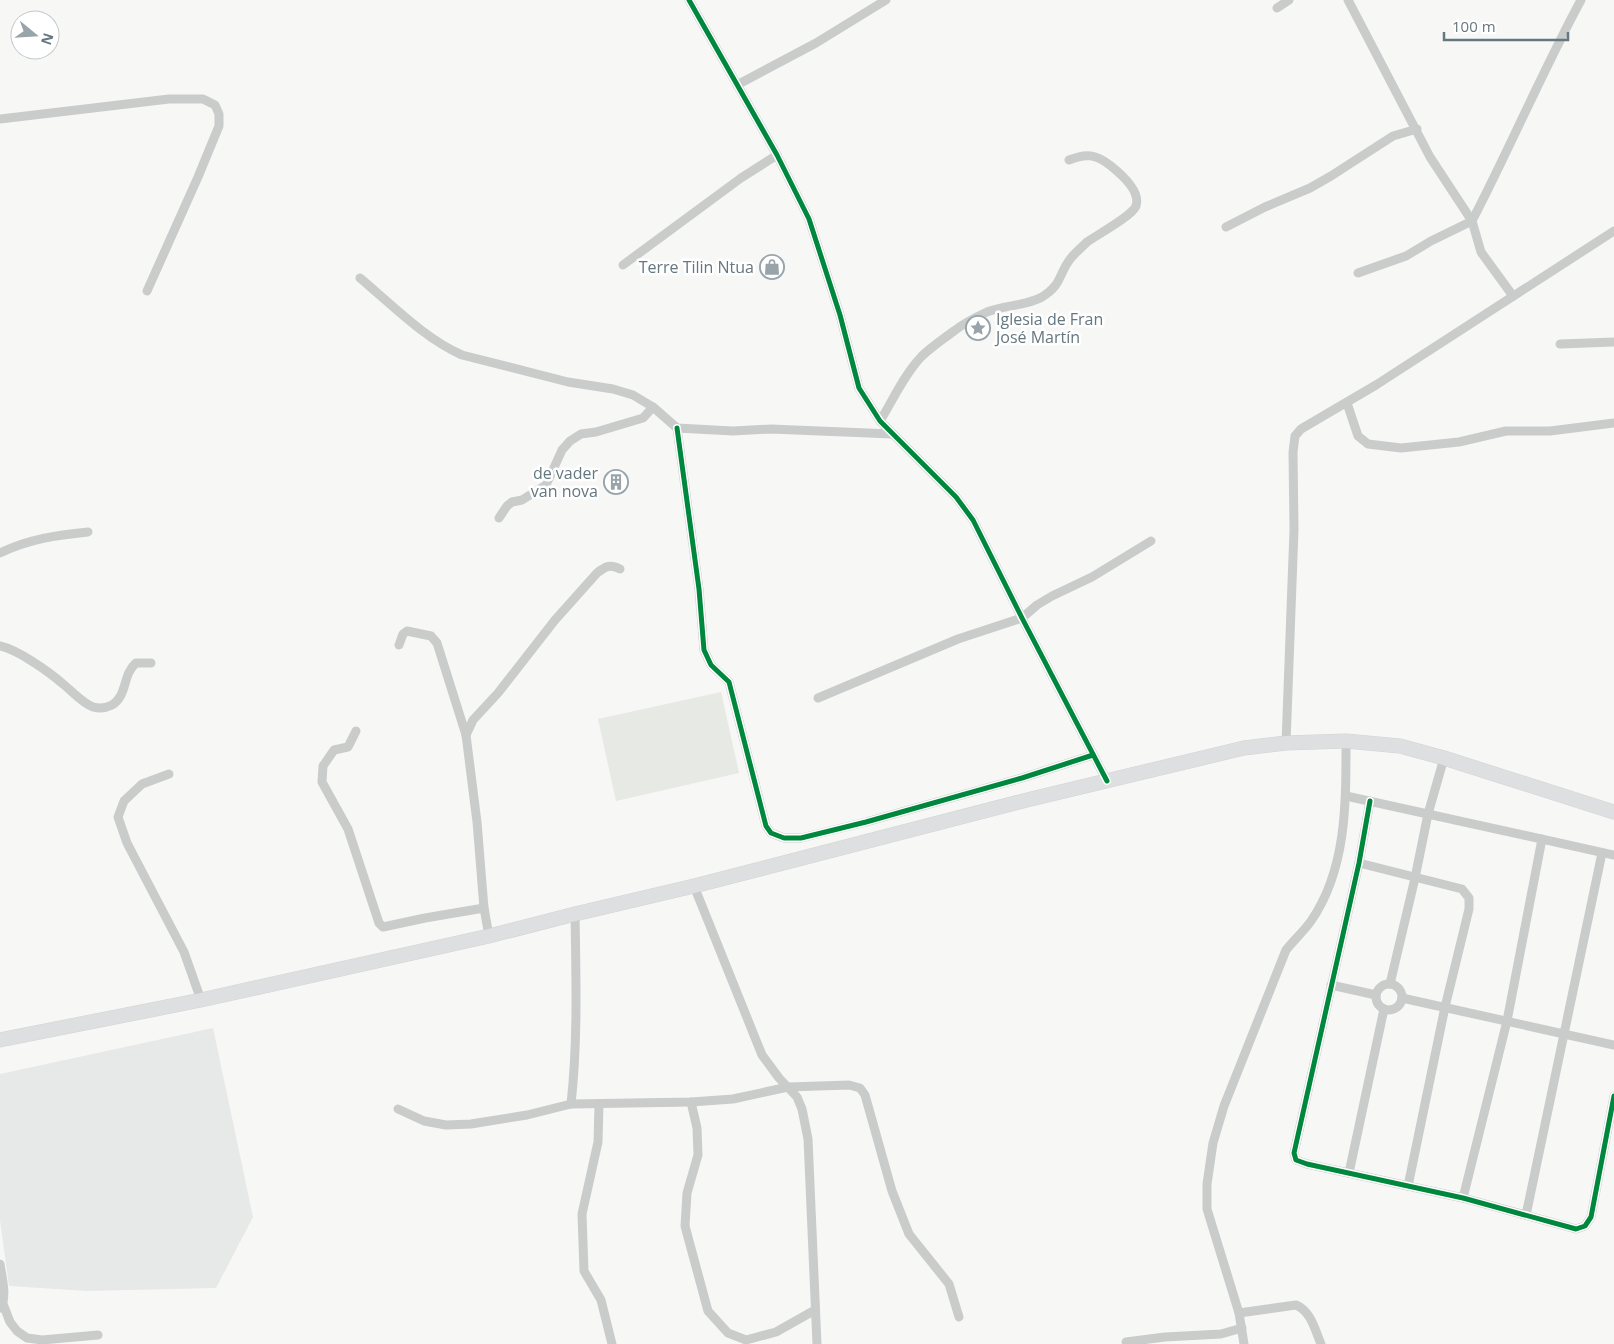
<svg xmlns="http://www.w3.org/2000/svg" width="1614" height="1344" font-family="'Open Sans',sans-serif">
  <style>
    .built { fill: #e7e8e8 }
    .green { fill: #e6e9e4 }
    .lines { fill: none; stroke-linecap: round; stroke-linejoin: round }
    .primary-casing { stroke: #d3d4d4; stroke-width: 15 }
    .street { stroke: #cacccc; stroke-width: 9 }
    .primary { stroke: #dedfe0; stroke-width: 14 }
    .cycleway-casing { stroke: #fff; stroke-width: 8 }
    .cycleway { stroke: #00873e; stroke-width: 5 }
    .labels { text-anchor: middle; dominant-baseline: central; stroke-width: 5; stroke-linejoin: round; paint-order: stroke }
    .poi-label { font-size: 16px; fill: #65777f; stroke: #fff; text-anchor: end }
  </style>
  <rect width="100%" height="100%" fill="#f7f7f6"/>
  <!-- built -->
  <path class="built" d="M213,1028L253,1217L216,1288L87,1291L9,1286L0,1220V1074Z"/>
  <!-- green -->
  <path class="green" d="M721,692L739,773L616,801L598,719Z"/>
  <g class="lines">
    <defs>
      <path id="primary" d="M0,1040L201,1000L489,936L575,914L694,886L1031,799L1244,748L1286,743L1346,741L1400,746L1444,758L1614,812"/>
    </defs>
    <!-- primary casing -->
    <use href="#primary" class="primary-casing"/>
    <!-- street -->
    <g class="street">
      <path d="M689,0L777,155L809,219L840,315L859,388L880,421L956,497L973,520L1022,618L1107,781"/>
      <path d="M1348,0L1430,157L1472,221L1431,241L1406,256L1358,273"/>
      <path d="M1277,8L1289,0"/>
      <path d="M737,85L816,43L886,0"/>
      <path d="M0,119L169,99H203L215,105L219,114V126L198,177L147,291"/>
      <path d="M1226,227L1265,207L1310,188L1331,176L1393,136L1417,129"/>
      <path d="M623,265L741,178L777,155"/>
      <path d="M360,278C391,304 425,339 462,355L568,382L613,389L633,395L653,407L677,428L733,431L771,429L892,434"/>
      <path d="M1513,296L1481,252L1472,221C1510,148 1542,72 1581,0"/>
      <path d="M1560,344L1614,342"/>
      <path d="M1347,403L1358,436L1368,444L1401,448L1459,442L1506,431H1550L1614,423"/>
      <path d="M880,421C893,400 904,375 921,357C930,348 943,339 954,331C963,324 976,317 987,312C1004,305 1026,306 1042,297C1063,284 1058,274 1071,258C1075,253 1082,247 1087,242C1097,235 1132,216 1136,206C1141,191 1121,174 1111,166C1096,154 1086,153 1069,160"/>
      <path d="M677,428L699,589L704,650L711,665L729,682L766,826L771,833L784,838H801L866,822L1022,778L1093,755"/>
      <path d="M499,518L507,506L512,502L522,500L546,485L562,450L570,441L581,434L596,432L643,418L653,407"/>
      <path d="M0,553C29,539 57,535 88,532"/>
      <path d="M399,645L403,634L407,631L431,636L437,643L466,735L477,822L484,908L489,936"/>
      <path d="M0,646C18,650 48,671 63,684C72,691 82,703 93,707C100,709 106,708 112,705C128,695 122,675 136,663H151"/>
      <path d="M818,698L958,639L1022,618L1037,605L1052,596L1092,577L1151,541"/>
      <path d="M356,731L348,747L334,750L323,766L322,782L348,829L379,923L383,927L425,918L484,908"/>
      <path d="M466,735L473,720L498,693L555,620L597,573C606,566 610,564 620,569"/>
      <path d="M1286,743L1294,530L1293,452L1295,436L1301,429L1376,385L1614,231"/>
      <path d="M169,774L142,784L124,801L118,817L127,843L184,952L201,1000"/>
      <path d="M1346,796L1614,855"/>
      <path d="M1370,801L1359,863L1294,1153L1296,1160L1307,1164L1463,1198L1576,1229L1585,1226L1591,1217L1614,1096"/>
      <path d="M1359,863L1462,889L1469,898V909L1445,1007L1408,1186"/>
      <path d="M694,886L762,1055L779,1078L797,1097L802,1109L808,1139L817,1344"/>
      <path d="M575,914C576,977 578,1041 571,1104L691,1102L733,1099L788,1087L849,1085L860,1088L865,1095L892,1191L909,1234L949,1284L959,1317"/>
      <path d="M1390,984L1415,878L1428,814L1444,758"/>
      <circle cx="1389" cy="997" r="13"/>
      <path d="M1331,985L1376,995"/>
      <path d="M1402,998L1614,1045"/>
      <path d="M691,1102L697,1128L698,1155L687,1193L685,1226L708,1311L728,1333L746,1340L776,1332L815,1310"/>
      <path d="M599,1104L598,1142L582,1214L584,1271L601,1300L612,1344"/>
      <path d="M398,1109L424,1121L446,1125L471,1124L527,1115L571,1104"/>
      <path d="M1349,1173L1384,1009"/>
      <path d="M1463,1198L1507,1021L1542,839"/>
      <path d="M1526,1215L1602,853"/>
      <path d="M0,1264C2,1278 7,1295 1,1308"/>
      <path d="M3,1304L10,1322L17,1331L27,1338L42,1340L98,1335"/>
      <path d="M1239,1313L1296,1305C1311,1311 1315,1330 1321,1344"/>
      <path d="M1126,1342L1165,1337L1221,1334L1242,1328"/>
      <path d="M1244,1344L1239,1313L1207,1209V1184L1213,1143L1224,1106L1286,950C1294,940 1304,931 1311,921C1347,869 1346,802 1346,741"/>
    </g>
    <!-- primary -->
    <use href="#primary" class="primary"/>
    <defs>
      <g id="cycleway">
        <path d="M689,0L777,155L809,219L840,315L859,388L880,421L956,497L973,520L1022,618L1107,781"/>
        <path d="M677,428L699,589L704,650L711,665L729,682L766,826L771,833L784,838H801L866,822L1022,778L1093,755"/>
        <path d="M1370,801L1359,863L1294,1153L1296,1160L1307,1164L1463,1198L1576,1229L1585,1226L1591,1217L1614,1096"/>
      </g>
    </defs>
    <!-- cycleway casing -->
    <use href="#cycleway" class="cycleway-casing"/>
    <!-- cycleway -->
    <use href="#cycleway" class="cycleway"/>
  </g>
  <!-- icons -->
  <defs>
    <symbol id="shop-ring" viewBox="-11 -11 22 22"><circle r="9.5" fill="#fff" stroke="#98a4a9" stroke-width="1.5"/><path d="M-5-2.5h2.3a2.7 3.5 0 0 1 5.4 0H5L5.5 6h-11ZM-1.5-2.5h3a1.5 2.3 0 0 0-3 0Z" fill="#98a4a9"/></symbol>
    <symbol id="sight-ring" viewBox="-11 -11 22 22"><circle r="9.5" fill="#fff" stroke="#98a4a9" stroke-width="1.5"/><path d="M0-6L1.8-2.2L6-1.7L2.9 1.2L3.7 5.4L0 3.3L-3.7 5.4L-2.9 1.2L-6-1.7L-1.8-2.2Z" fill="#98a4a9"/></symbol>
    <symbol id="building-ring" viewBox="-11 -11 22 22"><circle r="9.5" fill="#fff" stroke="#98a4a9" stroke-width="1.5"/><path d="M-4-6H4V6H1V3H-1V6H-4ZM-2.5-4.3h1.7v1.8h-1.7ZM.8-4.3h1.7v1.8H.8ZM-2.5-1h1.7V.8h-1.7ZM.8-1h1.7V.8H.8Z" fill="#98a4a9"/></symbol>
  </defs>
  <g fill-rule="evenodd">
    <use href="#shop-ring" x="758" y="253" width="28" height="28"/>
    <use href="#sight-ring" x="964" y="314" width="28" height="28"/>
    <use href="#building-ring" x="602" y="468" width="28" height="28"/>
  </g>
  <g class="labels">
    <!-- poi labels -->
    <g class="poi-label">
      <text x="754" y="267">Terre Tilin Ntua</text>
      <text x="996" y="319" text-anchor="start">Iglesia de Fran<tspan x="996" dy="18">José Martín</tspan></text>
      <text x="598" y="473">de vader<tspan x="598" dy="18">van nova</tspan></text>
    </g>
  </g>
  <!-- north arrow -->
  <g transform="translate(35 35) rotate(108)"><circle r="24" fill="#ffffff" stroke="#c1c9cc"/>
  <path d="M0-4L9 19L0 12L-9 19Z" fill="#98a4a9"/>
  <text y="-8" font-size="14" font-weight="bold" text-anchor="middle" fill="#65777f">N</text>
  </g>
  <!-- scale -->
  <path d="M1444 32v8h124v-8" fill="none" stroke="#65777f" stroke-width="2.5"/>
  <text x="1452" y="32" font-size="15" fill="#65777f" stroke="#ffffff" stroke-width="4" paint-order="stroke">100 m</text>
</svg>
